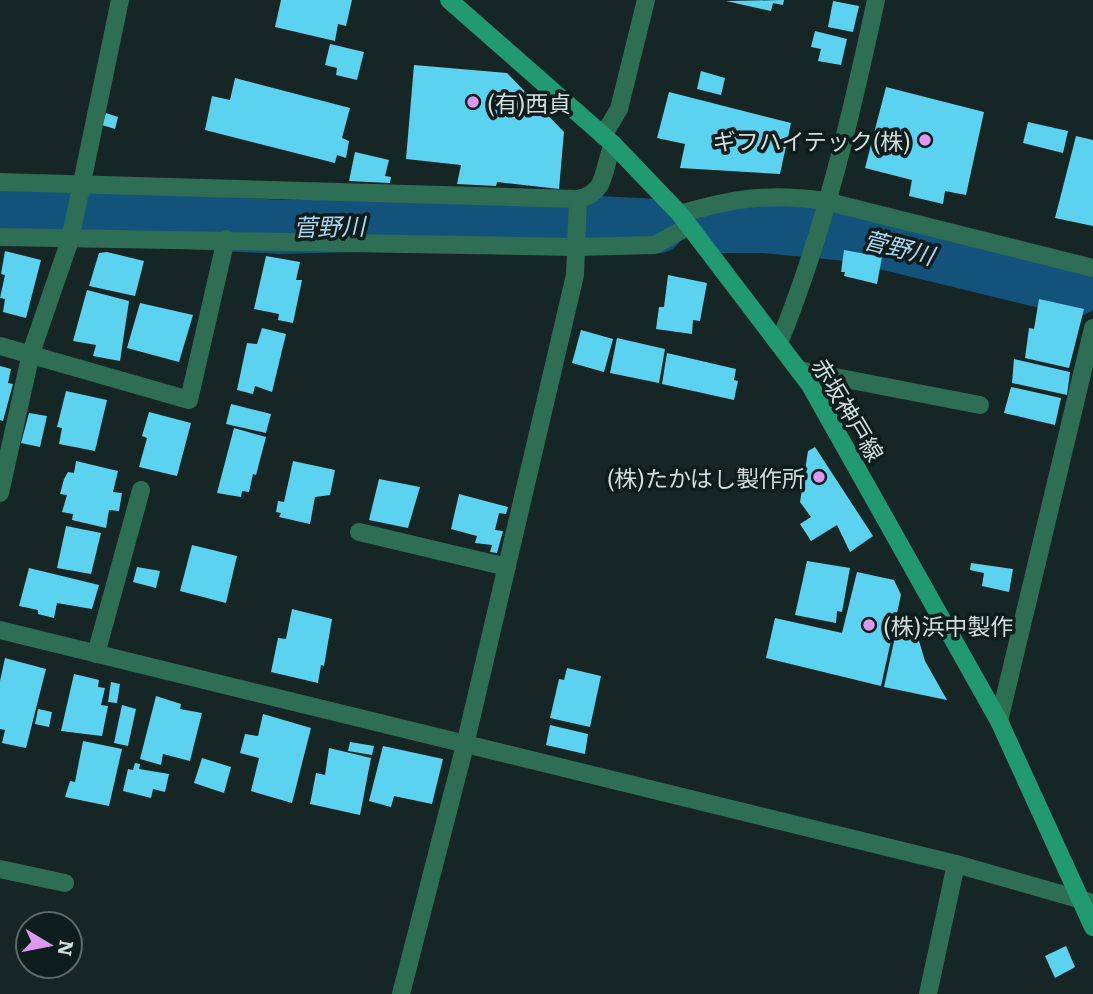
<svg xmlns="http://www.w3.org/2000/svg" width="1093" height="994" font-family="Literata,'Noto Sans JP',serif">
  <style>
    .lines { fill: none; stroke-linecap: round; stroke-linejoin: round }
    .river { stroke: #13537b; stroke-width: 54 }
    .building { fill: #5bd3f0 }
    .minor { stroke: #2d6e55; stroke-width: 18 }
    .tertiary { stroke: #2d6e55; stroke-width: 18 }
    .secondary { stroke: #219971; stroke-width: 18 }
    .poi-dot { fill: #de98f2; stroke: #0c1d1c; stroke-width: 2.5 }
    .labels { text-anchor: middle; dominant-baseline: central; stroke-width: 7; stroke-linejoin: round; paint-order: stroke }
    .poi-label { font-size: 23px; fill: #d2dddc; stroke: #0c1d1c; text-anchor: start }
    .street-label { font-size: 23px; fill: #d2dddc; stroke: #0c1d1c }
    .water-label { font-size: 24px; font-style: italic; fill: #add3f0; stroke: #0c1d1c }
  </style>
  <rect width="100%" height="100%" fill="#152625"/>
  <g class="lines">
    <!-- river -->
    <g class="river">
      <path d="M0,212L282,227L535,220L658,226"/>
      <path d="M720,226H763L849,234L1076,289"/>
    </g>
  </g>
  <!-- building -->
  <g class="building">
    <path d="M281,0H352L346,26L338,24L335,41L275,27Z"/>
    <path d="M784,0L783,5L773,3L771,11L726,1Z"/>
    <path d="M833,1L859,6L853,32L828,27Z"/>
    <path d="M815,31L847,39L841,65L818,61L821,49L811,47Z"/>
    <path d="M330,44L364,52L357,80L336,75L337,68L325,65Z"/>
    <path d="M414,65L507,73L564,132L559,189L497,182L496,186L457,184L461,165L406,159Z"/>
    <path d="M701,71L725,78L721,95L697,89Z"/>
    <path d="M235,78L350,108L342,138L349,141L346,158L337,155L335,163L205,130L212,96L230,100Z"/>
    <path d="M886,87L984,112L966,195L945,191L943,204L909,196L912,180L865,168Z"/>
    <path d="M669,92L791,123L780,174L680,168L685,144L657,138Z"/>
    <path d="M106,113L118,117L115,129L102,125Z"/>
    <path d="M1028,122L1068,131L1063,153L1023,143Z"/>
    <path d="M1076,136L1093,140V226L1055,218Z"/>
    <path d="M355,152L389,160L385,176L391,177L390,183L349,181Z"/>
    <path d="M844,250L882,257L877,284L844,276L845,272H841Z"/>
    <path d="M5,251L41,260L26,318L3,312L5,299L0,298L5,275L1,274Z"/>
    <path d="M107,252L144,261L135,296L89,286L99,253Z"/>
    <path d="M266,256L300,262L296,280H302L293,323L278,320L279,314L254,309Z"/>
    <path d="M668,275L707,283L700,321L693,320L692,334L656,329L659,307H664Z"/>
    <path d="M87,290L129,301L120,361L93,356L96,345L73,341Z"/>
    <path d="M1039,299L1084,309L1069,368L1025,358L1029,328L1034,329Z"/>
    <path d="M140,303L193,315L179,362L127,348Z"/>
    <path d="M262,328L286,334L272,392L255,386L253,394L237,390L247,343L257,344Z"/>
    <path d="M581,330L613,339L604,372L572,363Z"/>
    <path d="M617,338L665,349L659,383L610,373Z"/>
    <path d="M667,353L736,369L734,380L738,381L734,400L662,384Z"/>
    <path d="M1014,359L1070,372L1067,395L1012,383Z"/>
    <path d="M0,366L11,369L8,383L13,384L3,421L0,420Z"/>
    <path d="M1011,387L1061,398L1055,425L1004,413Z"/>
    <path d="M66,391L107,400L95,451L59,444L62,428L57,427Z"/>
    <path d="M231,404L271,414L266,433L226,424Z"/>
    <path d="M149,412L191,423L177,476L139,467L147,438L142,436Z"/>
    <path d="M29,413L47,416L40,447L21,443Z"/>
    <path d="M234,428L266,437L256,475L253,474L249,492L242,491L241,497L217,493Z"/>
    <path d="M815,447L873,536L850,552L837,525L811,541L800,524L811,517L800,502L808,451Z"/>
    <path d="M76,461L118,471L113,492L122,493L119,511L109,510L106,528L72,520L73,514L62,512L67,495L60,494L64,479L68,472L74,473Z"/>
    <path d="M293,461L335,470L330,495L315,497L310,524L279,517L281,513L276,512L278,501L284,502Z"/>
    <path d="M379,479L420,487L408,528L369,520Z"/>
    <path d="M459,494L508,507L506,514L499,513L495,530L503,531L497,553L490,552L492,545L475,543L477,536L451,529Z"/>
    <path d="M66,526L101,533L91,574L57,568Z"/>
    <path d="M192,545L237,556L226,603L180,591Z"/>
    <path d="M807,561L850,568L842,612L837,611L836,623L795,615Z"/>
    <path d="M971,563L1013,569L1009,592L982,586L984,573L970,570Z"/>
    <path d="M137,567L160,571L156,588L133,582Z"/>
    <path d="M29,568L99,585L92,609L57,603L54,618L38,614V610L19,606Z"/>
    <path d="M857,572L894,580L901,595L881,686L766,658L775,618L842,633Z"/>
    <path d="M292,609L332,619L324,666L321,665L318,683L271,672L278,638L286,639Z"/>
    <path d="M900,614L912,617L925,661L947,700L884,687Z"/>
    <path d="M5,658L46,669L26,748L2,743L5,730L0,729V681Z"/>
    <path d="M567,668L601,676L590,727L550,718L559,679L564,680Z"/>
    <path d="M74,674L99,680L98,687L105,688L101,705L108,706L102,736L61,731Z"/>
    <path d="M111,682L120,684L117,703L108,702Z"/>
    <path d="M156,696L181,704L180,709L202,713L190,761L163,754L161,765L140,759Z"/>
    <path d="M122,705L136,709L128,746L114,743Z"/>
    <path d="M38,709L52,712L49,727L35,724Z"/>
    <path d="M263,714L311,728L292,803L251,791L259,758L240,753L245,734L258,736Z"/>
    <path d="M550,725L588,734L585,754L546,745Z"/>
    <path d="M83,741L122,749L109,806L65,797L70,781L75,782Z"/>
    <path d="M350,742L374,746L372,755L348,751Z"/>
    <path d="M383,746L443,759L432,804L394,796L391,807L369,801Z"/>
    <path d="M329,748L371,758L360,815L310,804L316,773L325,775Z"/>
    <path d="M202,758L231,767L224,793L194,783Z"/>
    <path d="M135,763L140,764L139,769L169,774L165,792L153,789L151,798L123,791L128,769L133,770Z"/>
    <path d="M1066,946L1075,967L1055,978L1045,956Z"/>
  </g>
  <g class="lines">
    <!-- minor -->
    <g class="minor">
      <path d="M603,136L619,109L646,0"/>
      <path d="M0,182L578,199C608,193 602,169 613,144"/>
      <path d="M0,237L575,247L655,245L689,226"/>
      <path d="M779,343C824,233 851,116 876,0"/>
      <path d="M0,346L189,400L226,239"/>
      <path d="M799,370L980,405"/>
      <path d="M0,493L31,353L70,240L120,0"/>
      <path d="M359,532L507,567"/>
      <path d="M0,630L956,864L1093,903"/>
      <path d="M96,654L141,490"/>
      <path d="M999,721L1093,328"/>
      <path d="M0,869L65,883"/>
      <path d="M401,994L465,745L575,275L578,199"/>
      <path d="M928,994L956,864"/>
    </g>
    <!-- tertiary -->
    <path class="tertiary" d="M680,214C734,198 769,193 825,201L1093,268"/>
    <!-- secondary -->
    <path class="secondary" d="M449,0L613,144L680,214L810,385L999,721L1093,927"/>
  </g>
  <!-- markers -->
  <g class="poi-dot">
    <circle cx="473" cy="102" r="7"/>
    <circle cx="925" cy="140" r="7"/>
    <circle cx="819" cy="477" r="7"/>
    <circle cx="869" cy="625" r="7"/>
  </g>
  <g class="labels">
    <!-- poi labels -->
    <g class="poi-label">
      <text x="487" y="102">(有)西貞</text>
      <text x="911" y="140" text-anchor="end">ギフハイテック(株)</text>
      <text x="805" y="477" text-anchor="end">(株)たかはし製作所</text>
      <text x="883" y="625">(株)浜中製作</text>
    </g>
    <!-- street labels -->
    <g class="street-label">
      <text transform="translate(849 409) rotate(59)">赤坂神戸線</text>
    </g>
    <!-- water labels -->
    <g class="water-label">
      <text transform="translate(329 225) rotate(-1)">菅野川</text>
      <text transform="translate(899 246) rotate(14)">菅野川</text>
    </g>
  </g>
  <!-- north arrow -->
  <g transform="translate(49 945) rotate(100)"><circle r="33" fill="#0c1d1c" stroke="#5b6a69" stroke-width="2"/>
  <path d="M0-5L12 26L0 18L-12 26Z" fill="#de98f2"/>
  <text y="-10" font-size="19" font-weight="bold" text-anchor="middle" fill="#d2dddc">N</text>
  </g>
</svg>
